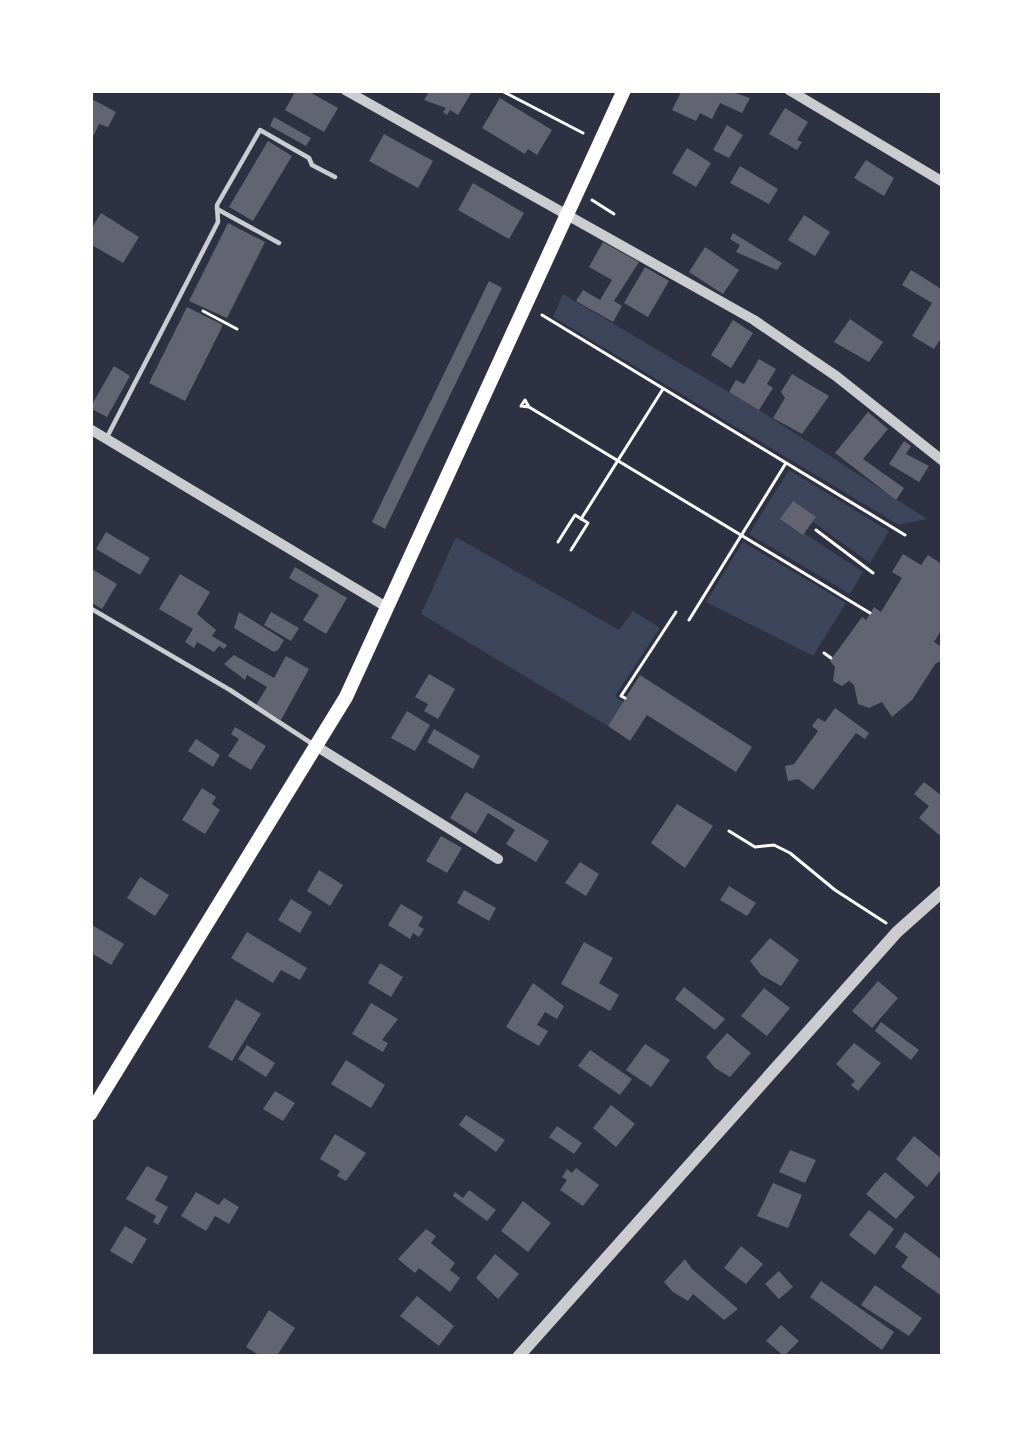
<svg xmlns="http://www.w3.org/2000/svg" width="1033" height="1447" font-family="'PT Sans Narrow',sans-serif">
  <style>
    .green { fill: #3c4559 }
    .building { fill: #626471 }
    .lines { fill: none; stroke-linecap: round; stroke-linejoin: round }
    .path { stroke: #fff; stroke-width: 3 }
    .service { stroke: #caccd0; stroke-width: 4.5 }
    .minor { stroke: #caccd0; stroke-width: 10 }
    .tertiary { stroke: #caccd0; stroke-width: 12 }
    .secondary { stroke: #fff; stroke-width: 14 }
  </style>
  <rect width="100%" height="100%" fill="#2d3142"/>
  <!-- green -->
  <g class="green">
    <path d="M563,294L759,410L927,519L899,525L553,317Z"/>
    <path d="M789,470L889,531L870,563L813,522L815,517L793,502L781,518L863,572L850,594L749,534Z"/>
    <path d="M456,537L619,630L633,611L660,628L615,696L623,702L608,726L421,614Z"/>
    <path d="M743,542L846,603L813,656L706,602Z"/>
  </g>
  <!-- building -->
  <g class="building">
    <path d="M296,90H306L338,108L324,132L285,110Z"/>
    <path d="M430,90H473L458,115L450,110L447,115L443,112L446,108L424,100Z"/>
    <path d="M682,90H726L750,98L742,113L720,103L712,119L700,113L696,121L672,110Z"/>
    <path d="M90,98L116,112L108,127L99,124L94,135L90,133Z"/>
    <path d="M500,98L552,130L537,155L528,149L525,154L482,128Z"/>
    <path d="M785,108L808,122L797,140L802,142L797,150L769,134Z"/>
    <path d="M274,117L311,138L306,146L270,126Z"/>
    <path d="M727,125L743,135L729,158L713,150Z"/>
    <path d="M384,134L433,161L418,188L369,161Z"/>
    <path d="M268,141L292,156L253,221L229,207Z"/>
    <path d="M687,148L711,163L696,187L672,173Z"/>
    <path d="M866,160L894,178L884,196L854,178Z"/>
    <path d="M740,166L778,189L769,204L730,183Z"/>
    <path d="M473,183L524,213L509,239L458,210Z"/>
    <path d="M101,213L139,237L123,263L90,244V231Z"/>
    <path d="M804,215L830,232L815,256L788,240Z"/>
    <path d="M228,223L265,242L227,318L189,301Z"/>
    <path d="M733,233L782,263L777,270L736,252L740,245L730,239Z"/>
    <path d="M603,242L639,262L614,301L622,306L613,322L576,301L583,290L600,300L612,280L589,267Z"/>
    <path d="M705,247L739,270L723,294L689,272Z"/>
    <path d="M645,267L669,281L648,317L624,303Z"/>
    <path d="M911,270L943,290V335L934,349L912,336L932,303L902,285Z"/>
    <path d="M489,281L502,288L385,529L372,522Z"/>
    <path d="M187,307L223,325L185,401L149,383Z"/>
    <path d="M850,319L883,342L869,362L834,342Z"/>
    <path d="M733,320L753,333L731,368L711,355Z"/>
    <path d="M759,359L776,369L767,384L773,388L759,410L729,392L736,380L744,384Z"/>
    <path d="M114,366L130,376L107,417L90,408Z"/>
    <path d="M792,374L829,396L802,434L773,418L785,398L781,392Z"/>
    <path d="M868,412L888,429L863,459L904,488L896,500L835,453Z"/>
    <path d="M904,441L911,446L906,454L929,466L919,482L889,464Z"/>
    <path d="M793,501L816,517L803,535L780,519Z"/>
    <path d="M106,532L150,558L140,575L96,549Z"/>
    <path d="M903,554L921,565L928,555L943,565V627L934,642L943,648V661L936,663L912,700L892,717L882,702L869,708L858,704L854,685L849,681L842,686L833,681L835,667L830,661L862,617L866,620L874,607L881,612L902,578L892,572Z"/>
    <path d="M295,567L347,598L326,634L303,620L319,595L289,578Z"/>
    <path d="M90,568L117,584L102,609L90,602Z"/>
    <path d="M180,574L210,592L197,614L216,630L212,636L227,645L224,649L219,646L214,652L197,642L194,648L185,642L193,629L159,609Z"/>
    <path d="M239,612L284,640L278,650L274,652L234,628Z"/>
    <path d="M271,612L299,628L291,641L264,625Z"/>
    <path d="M234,655L274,678L286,656L309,669L281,720L256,705L267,687L247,675L245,680L224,664Z"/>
    <path d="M429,674L455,689L438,719L424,711L428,704L415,697Z"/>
    <path d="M640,675L752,747L736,772L647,715L630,741L608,726Z"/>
    <path d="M835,708L869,733L865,739L856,733L813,790L798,779L788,781L785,766L794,764L818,731L812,726L818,718L825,722Z"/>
    <path d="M407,711L430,725L415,751L391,738Z"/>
    <path d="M235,727L266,746L251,770L228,756L239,739L231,734Z"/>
    <path d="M434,729L480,756L473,769L427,742Z"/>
    <path d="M196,739L220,755L213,767L188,751Z"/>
    <path d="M924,782L943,797V838L919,818L929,806L914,794Z"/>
    <path d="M202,788L216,797L212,804L220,810L205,834L182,820Z"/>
    <path d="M466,792L549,841L536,862L506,844L515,830L488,813L476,834L450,818Z"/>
    <path d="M677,804L713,826L685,868L651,843Z"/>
    <path d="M441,836L462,848L447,873L426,861Z"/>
    <path d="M580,862L599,874L586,896L565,883Z"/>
    <path d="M319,870L343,885L330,906L307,891Z"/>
    <path d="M140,877L169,895L155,916L127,898Z"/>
    <path d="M729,886L756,903L747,916L720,900Z"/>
    <path d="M464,890L496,908L489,921L457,903Z"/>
    <path d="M291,899L312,912L300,933L278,920Z"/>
    <path d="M401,904L423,917L418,926L424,929L419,937L413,933L410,939L388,925Z"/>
    <path d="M92,925L124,944L111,965L90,952Z"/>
    <path d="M247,932L307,968L300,980L281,970L273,983L231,958Z"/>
    <path d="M770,938L799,960L781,986L761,975L750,961Z"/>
    <path d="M584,942L613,958L599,983L619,995L610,1011L561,984Z"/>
    <path d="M380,963L403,977L391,997L368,983Z"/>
    <path d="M878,981L898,998L872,1028L852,1011Z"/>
    <path d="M533,983L564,1006L557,1019L545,1012L537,1025L548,1031L539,1046L506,1027Z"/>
    <path d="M684,987L725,1019L715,1030L675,999Z"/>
    <path d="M764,988L790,1008L767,1036L741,1016Z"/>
    <path d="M236,999L261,1014L232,1061L208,1047Z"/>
    <path d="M371,1003L398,1019L382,1040L388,1043L383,1052L352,1034Z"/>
    <path d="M881,1022L919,1050L911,1060L875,1031Z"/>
    <path d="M727,1033L751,1053L730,1077L715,1068L706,1057Z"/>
    <path d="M854,1043L881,1063L858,1091L851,1085L855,1081L836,1064Z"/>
    <path d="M645,1044L670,1060L651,1087L626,1070Z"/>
    <path d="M247,1045L275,1063L266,1077L238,1059Z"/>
    <path d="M590,1050L632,1079L620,1095L578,1066Z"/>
    <path d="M346,1060L385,1085L371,1108L331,1084Z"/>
    <path d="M275,1091L295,1103L283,1121L263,1109Z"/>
    <path d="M611,1105L635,1124L616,1147L593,1128Z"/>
    <path d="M466,1115L505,1140L496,1152L459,1125Z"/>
    <path d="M557,1126L582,1143L574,1154L549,1137Z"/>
    <path d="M335,1134L366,1153L346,1181L337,1176L340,1171L320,1159Z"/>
    <path d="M914,1136L943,1160V1167L927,1187L896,1159Z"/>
    <path d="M790,1150L816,1160L805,1183L779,1172Z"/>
    <path d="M147,1166L168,1177L155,1200L168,1207L158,1225L153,1222L156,1216L126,1199Z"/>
    <path d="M576,1168L599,1185L583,1206L560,1190L567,1180L562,1177L567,1169L572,1173Z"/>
    <path d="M885,1172L915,1197L896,1219L866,1194Z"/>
    <path d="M773,1183L802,1195L788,1228L757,1216Z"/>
    <path d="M469,1190L496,1210L487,1221L453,1196L455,1192L463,1198Z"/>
    <path d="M196,1192L219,1205L224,1198L239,1207L229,1224L215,1216L206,1231L181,1216Z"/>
    <path d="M523,1201L551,1223L528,1252L501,1231Z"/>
    <path d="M869,1210L894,1229L875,1255L849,1235Z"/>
    <path d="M125,1226L147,1239L132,1264L110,1251Z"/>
    <path d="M426,1229L436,1236L431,1243L455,1263L450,1270L460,1278L450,1292L419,1268L415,1273L398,1259Z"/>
    <path d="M905,1232L943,1261V1297L901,1267L908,1257L895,1247Z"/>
    <path d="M741,1246L763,1264L746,1284L724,1268Z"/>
    <path d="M495,1254L519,1274L498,1299L476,1278Z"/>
    <path d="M685,1259L692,1269L738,1309L724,1320L693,1294L688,1301L673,1292L664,1282Z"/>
    <path d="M779,1271L793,1287L779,1299L765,1284Z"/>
    <path d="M821,1281L894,1332L882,1350L810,1297Z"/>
    <path d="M875,1285L922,1318L909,1336L861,1305Z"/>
    <path d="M417,1296L454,1326L439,1346L400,1316Z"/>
    <path d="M269,1310L295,1328L276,1357H262L246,1347Z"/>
    <path d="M781,1325L799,1341L784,1356L766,1341Z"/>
  </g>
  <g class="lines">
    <!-- path -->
    <g class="path">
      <path d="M500,90L583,133"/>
      <path d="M592,200L614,214"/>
      <path d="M203,311L237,329"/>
      <path d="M542,315L905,535"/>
      <path d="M529,407L521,406L525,400L529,407L870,613"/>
      <path d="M581,519L663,389"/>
      <path d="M816,530L873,573"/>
      <path d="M558,542L575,515L588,523L571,550"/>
      <path d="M689,620L786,463"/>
      <path d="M824,653L831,658"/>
      <path d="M625,698L621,696L676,612"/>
      <path d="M729,831L755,847L774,845L790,853L835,890L886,923"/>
    </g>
    <!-- service -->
    <g class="service">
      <path d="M217,209L279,243"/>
      <path d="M106,439L218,222L217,205L260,130L309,158L312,165L335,177"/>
      <path d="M90,608L230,690L311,743"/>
    </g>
    <!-- minor -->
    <g class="minor">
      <path d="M345,90L754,320L836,376L943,461"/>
      <path d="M789,90L943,182"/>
      <path d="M90,429L388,608"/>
      <path d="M316,746L498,859"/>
    </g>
    <!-- tertiary -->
    <path class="tertiary" d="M518,1357L897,932L943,891"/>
    <!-- secondary -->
    <path class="secondary" d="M90,1114L346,697L624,90"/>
  </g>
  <!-- border -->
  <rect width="1033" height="1447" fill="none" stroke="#ffffff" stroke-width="186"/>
</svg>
